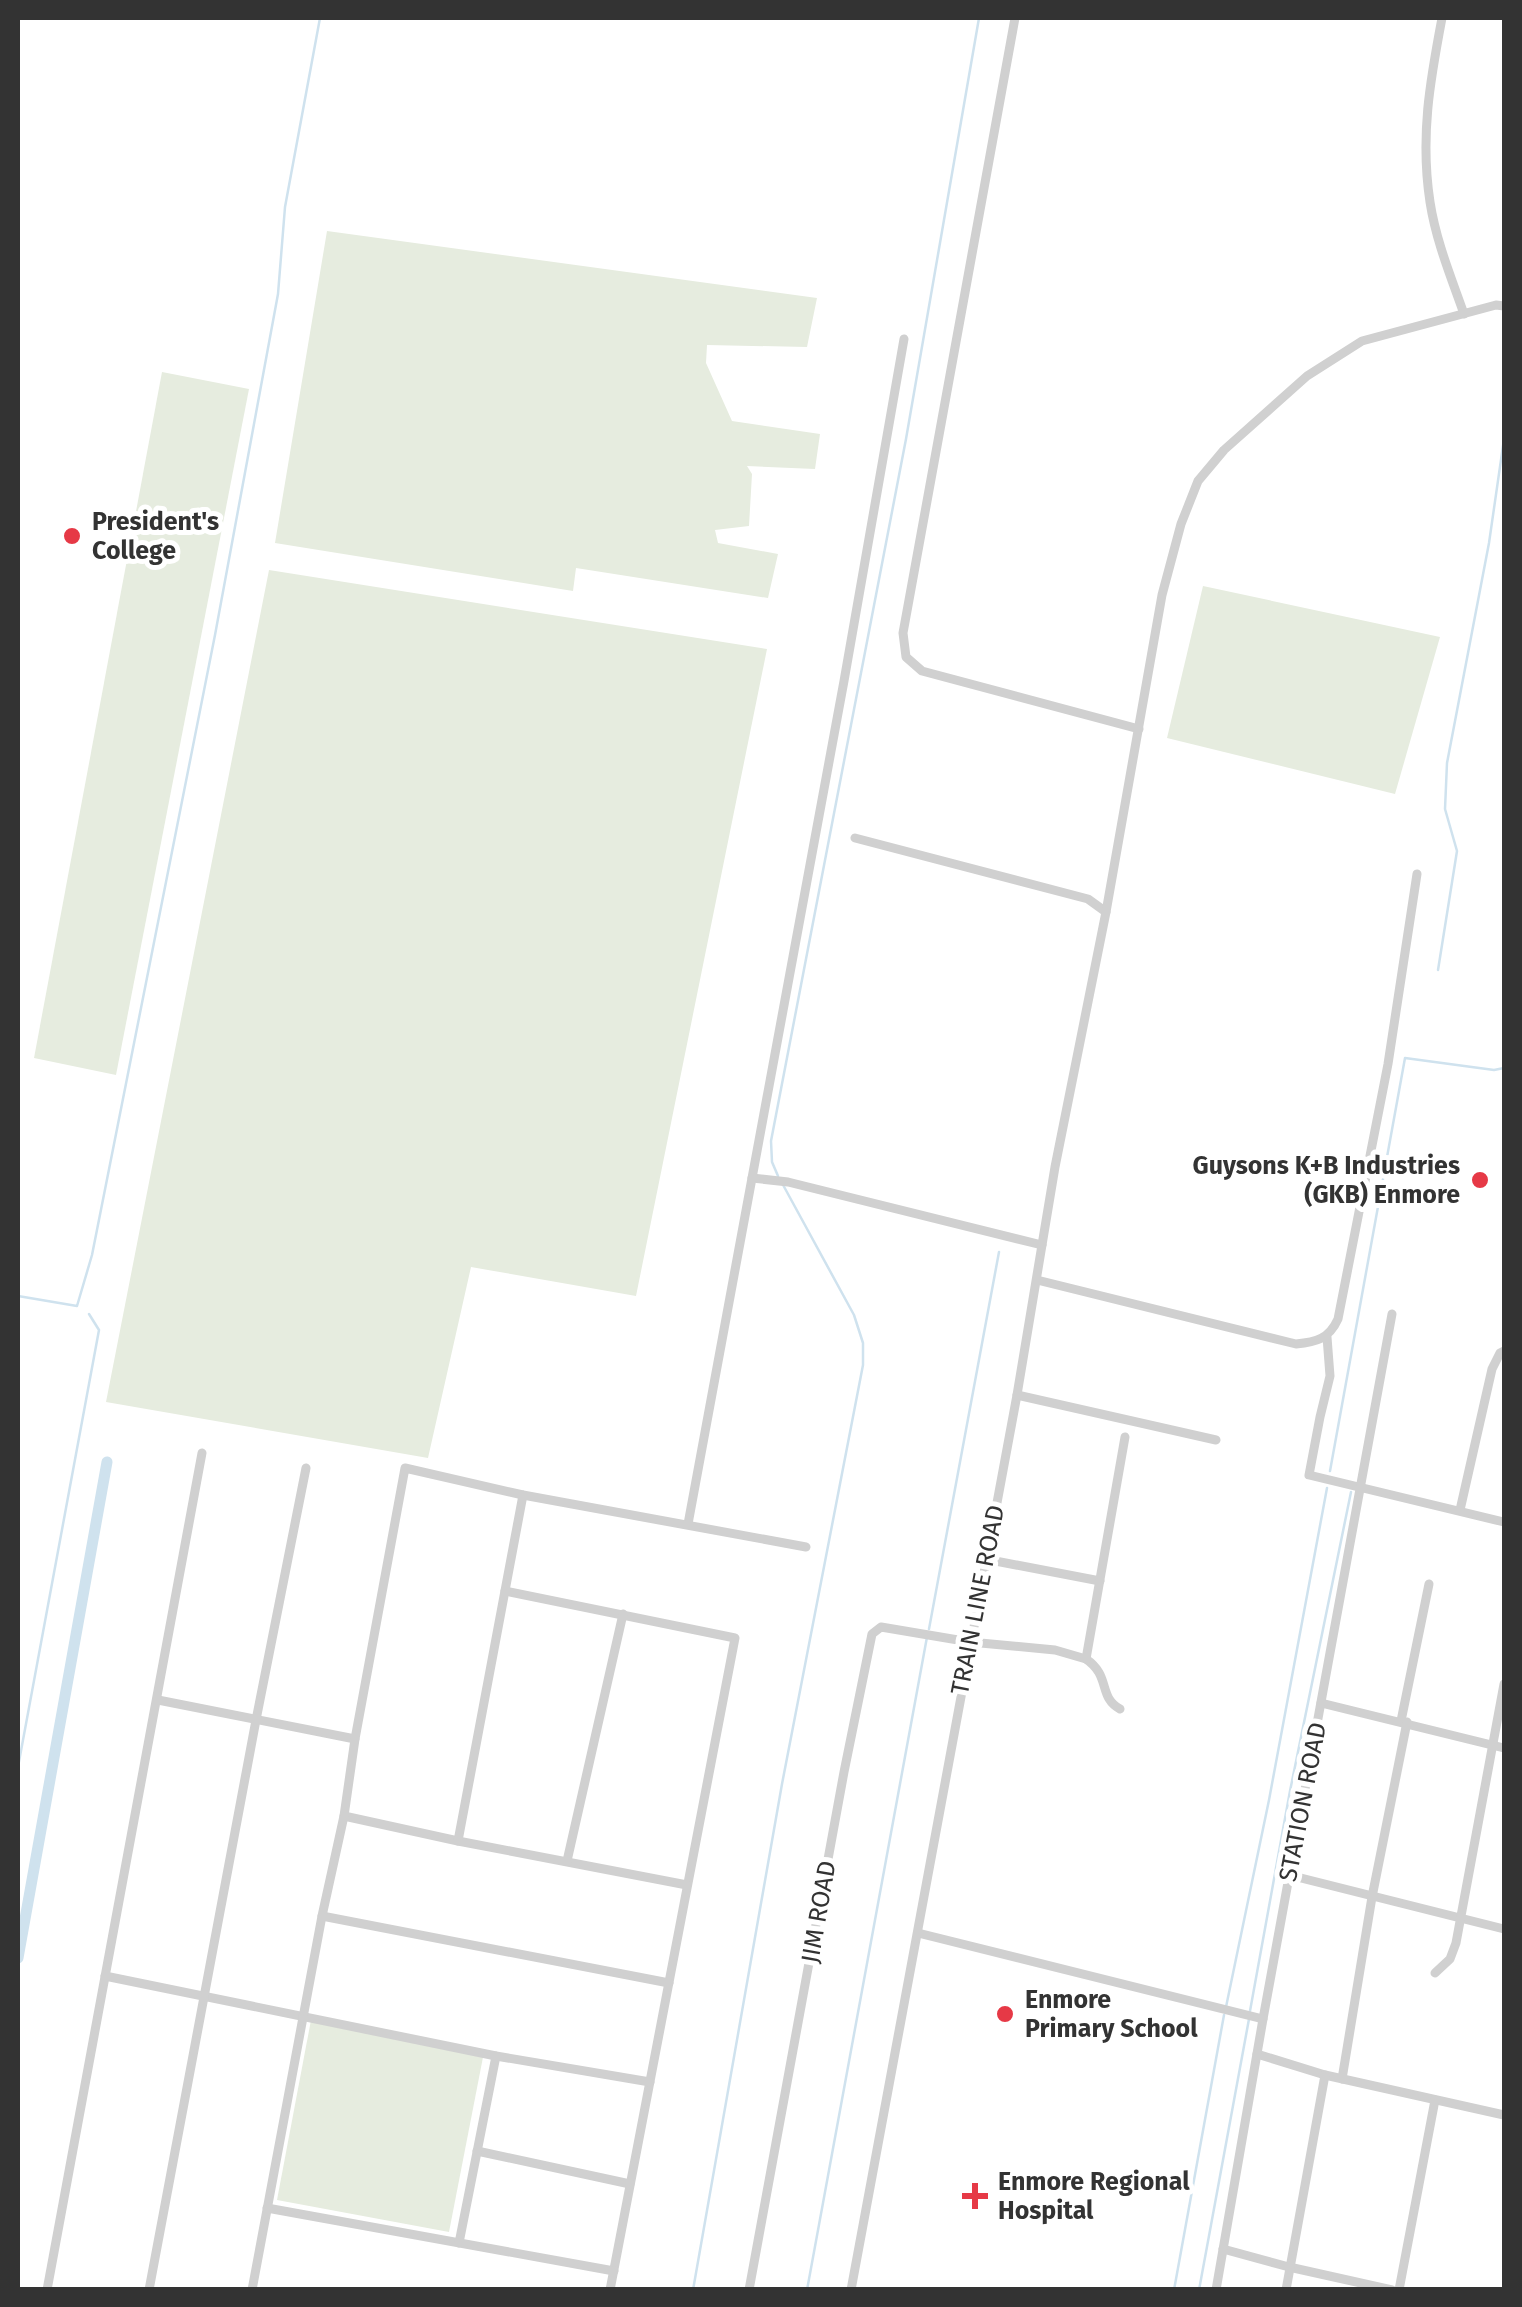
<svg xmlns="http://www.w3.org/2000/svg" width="1522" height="2307" font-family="'Fira Sans',sans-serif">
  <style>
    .green { fill: #e6ecdf }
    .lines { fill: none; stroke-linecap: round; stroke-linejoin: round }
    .stream { stroke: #cfe2ee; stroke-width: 2.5 }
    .canal { stroke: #cfe2ee; stroke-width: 11 }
    .minor { stroke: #d0d0d0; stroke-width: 9 }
    .poi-dot { fill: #e63946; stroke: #fff; stroke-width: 4 }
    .labels { text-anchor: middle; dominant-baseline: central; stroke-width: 10; stroke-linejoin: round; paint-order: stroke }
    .poi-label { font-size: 25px; font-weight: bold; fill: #333; stroke: #fff; text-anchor: start }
    .street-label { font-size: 25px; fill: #333; stroke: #fff }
  </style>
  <rect width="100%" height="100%" fill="#fff"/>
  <!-- green -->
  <g class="green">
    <path d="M327,231L817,298L807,347L707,345L706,363L732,421L820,434L815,469L747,466L752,474L749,526L715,530L718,543L778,554L768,598L576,568L573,591L275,543Z"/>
    <path d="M162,372L249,389L116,1075L34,1058Z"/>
    <path d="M269,570L767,649L636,1296L471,1267L428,1458L106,1402Z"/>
    <path d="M1203,586L1440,637L1395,794L1167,738Z"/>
    <path d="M311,2020L484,2052L449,2232L277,2200Z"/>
  </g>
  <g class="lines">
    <!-- stream -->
    <g class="stream">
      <path d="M1438,970L1457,851L1445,809L1447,763L1489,543L1504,439"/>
      <path d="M778,1176L772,1162L771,1141L906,439L979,18"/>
      <path d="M18,1296L77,1306L92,1255L215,635L278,294L285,207L320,18"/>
      <path d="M1330,1471L1405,1058L1494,1070L1504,1068"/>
      <path d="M929,1629L999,1252"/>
      <path d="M18,1767L99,1330L89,1314"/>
      <path d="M1226,2007L1269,1800L1327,1488"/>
      <path d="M1250,2011L1290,1791L1351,1492"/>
      <path d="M693,2290L782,1784L863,1365V1343L854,1315L782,1183"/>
      <path d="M807,2290L927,1637"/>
      <path d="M1174,2290L1224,2015"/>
      <path d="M1199,2290L1249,2019"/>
    </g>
    <!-- canal -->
    <path class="canal" d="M18,1958L107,1462"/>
    <!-- minor -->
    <g class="minor">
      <path d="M1015,18L903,633L906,657L922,671L1139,729"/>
      <path d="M1442,18C1430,81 1420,137 1430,202C1436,241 1451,277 1464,314"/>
      <path d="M855,838L1088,899L1106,912"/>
      <path d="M752,1178L788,1182L1042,1245"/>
      <path d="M1037,1280L1296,1344C1316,1342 1329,1339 1338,1319L1388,1064L1417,874"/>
      <path d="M1327,1337L1330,1376L1320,1417L1309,1475L1504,1522"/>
      <path d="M1017,1395L1216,1440"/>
      <path d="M1460,1510L1492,1369L1500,1353L1504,1351"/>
      <path d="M688,1524L844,681L904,339"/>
      <path d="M985,1559L1100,1581"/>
      <path d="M505,1591L735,1638L610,2290"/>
      <path d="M158,1700L355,1739"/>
      <path d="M1321,1703L1504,1748"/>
      <path d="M1120,1709C1098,1697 1111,1676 1086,1659L1125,1437"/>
      <path d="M1401,1721L1429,1584"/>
      <path d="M344,1816L458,1841L687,1885"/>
      <path d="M458,1841L523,1495"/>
      <path d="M567,1861L623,1614"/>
      <path d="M1289,1875L1504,1929"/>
      <path d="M322,1916L669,1983"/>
      <path d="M918,1933L1263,2019"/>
      <path d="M1435,1973L1450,1959L1456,1943L1504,1684"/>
      <path d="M105,1976L496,2056L650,2082"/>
      <path d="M1257,2054L1325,2075L1504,2115"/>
      <path d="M1342,2079L1372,1897L1407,1722"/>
      <path d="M477,2151L630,2184"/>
      <path d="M267,2208L614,2271"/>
      <path d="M459,2243L496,2056"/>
      <path d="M1223,2249L1289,2267L1392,2290"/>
      <path d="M47,2290L202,1453"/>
      <path d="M149,2290L256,1720L306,1468"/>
      <path d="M252,2290L322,1916L344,1816L355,1739L405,1468L523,1495L806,1547"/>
      <path d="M749,2290L844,1772L872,1634L881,1627L887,1628L970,1642L1055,1650L1086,1659"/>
      <path d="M851,2290L1017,1395L1055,1167L1106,912L1162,595L1181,524L1198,481L1224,450L1307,376L1362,341L1496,305L1504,306"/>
      <path d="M1216,2290L1263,2019L1392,1314"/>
      <path d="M1286,2290L1325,2075"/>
      <path d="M1399,2290L1435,2100"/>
    </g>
  </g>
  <!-- markers -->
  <g class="poi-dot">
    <circle cx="72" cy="536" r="10"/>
    <circle cx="1480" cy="1180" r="10"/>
    <circle cx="1005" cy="2014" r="10"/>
    <path d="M970 2181h10v10h10v10h-10v10h-10v-10h-10v-10h10z"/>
  </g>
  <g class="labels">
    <!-- poi labels -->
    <g class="poi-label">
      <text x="92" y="522">President's<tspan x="92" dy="29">College</tspan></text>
      <text x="1460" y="1166" text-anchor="end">Guysons K+B Industries<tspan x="1460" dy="29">(GKB) Enmore</tspan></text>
      <text x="1025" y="2000">Enmore<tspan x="1025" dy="29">Primary School</tspan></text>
      <text x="998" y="2182">Enmore Regional<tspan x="998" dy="29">Hospital</tspan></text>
    </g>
    <!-- street labels -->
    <g class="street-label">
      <text transform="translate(978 1600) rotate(-79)">TRAIN LINE ROAD</text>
      <text transform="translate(1303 1802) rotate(-79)">STATION ROAD</text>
      <text transform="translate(819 1912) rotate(-80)">JIM ROAD</text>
    </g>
  </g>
  <!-- border -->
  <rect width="1522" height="2307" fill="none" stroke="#333333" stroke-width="40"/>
</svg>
